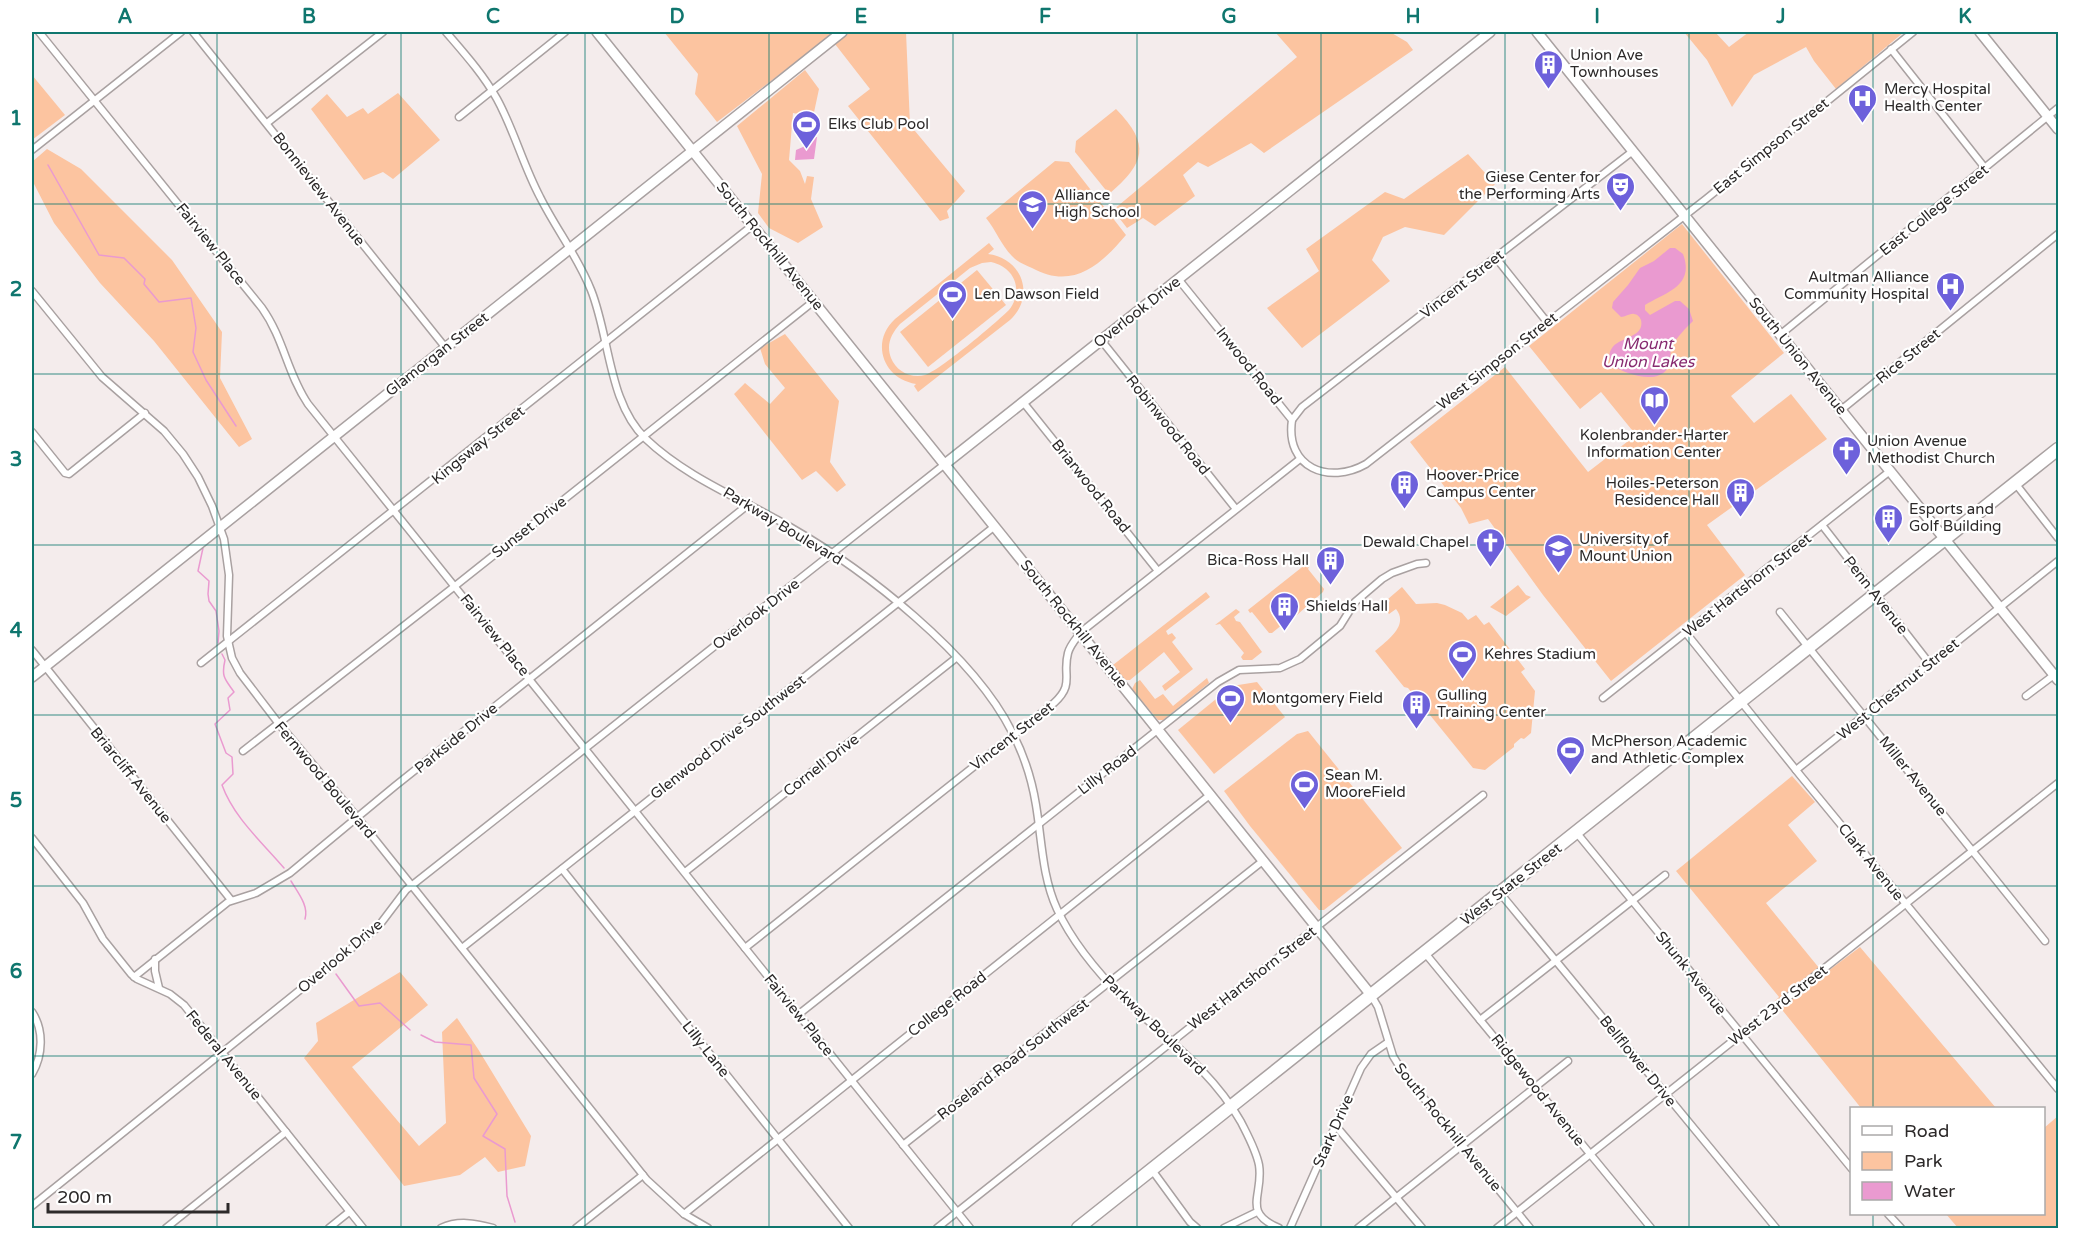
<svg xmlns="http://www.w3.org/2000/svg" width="2090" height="1260" font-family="'Varela Round',sans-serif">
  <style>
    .green { fill: #fcc4a0; fill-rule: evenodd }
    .water { fill: #ea9ad0 }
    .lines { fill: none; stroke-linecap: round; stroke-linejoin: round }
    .stream { stroke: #ea9ad0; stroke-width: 1.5 }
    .street-casing { stroke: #a9a1a1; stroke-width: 9 }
    .secondary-casing { stroke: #a9a1a1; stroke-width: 12 }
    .highway-casing { stroke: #a9a1a1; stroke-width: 15 }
    .street { stroke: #fff; stroke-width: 6 }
    .secondary { stroke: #fff; stroke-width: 9 }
    .highway { stroke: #fff; stroke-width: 12 }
    .grid { fill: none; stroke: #0f766e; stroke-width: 1.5; stroke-opacity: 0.55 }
    .labels { text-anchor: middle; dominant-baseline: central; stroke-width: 4.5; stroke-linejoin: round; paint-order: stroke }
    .poi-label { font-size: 15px; fill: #2c2929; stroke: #fff; text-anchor: start }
    .street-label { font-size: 15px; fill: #2c2929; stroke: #fff }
    .water-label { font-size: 16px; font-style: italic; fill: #872b70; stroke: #fff }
    .neatline { fill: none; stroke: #0f766e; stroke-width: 2 }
    .grid-label { font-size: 20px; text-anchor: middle; font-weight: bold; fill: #0f766e }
  </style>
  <rect width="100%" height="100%" fill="#f4ecec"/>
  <!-- green -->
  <g class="green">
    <path d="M664,32H835L717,122L695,94L698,74Z"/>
    <path d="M850,32H906L910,125L965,191L947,211L949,218L940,221L848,106L870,89L835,44Z"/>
    <path d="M1275,32H1390L1407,42L1413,50L1264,153L1251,143L1208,167L1198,162L1183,175L1195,196L1155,226L1143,218L1127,228L1113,210L1297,57Z"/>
    <path d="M1684,32H1715L1729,47L1749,32H1904L1836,89L1814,61L1806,47L1754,75L1732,107L1707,60Z"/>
    <path d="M805,70L819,89L813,117L793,113L789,160L800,171L805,184L807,176L814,177L811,199L823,227L798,243L769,228L758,213L762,174L737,126Z"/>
    <path d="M32,75L65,115L32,140Z"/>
    <path d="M398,93L440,140L393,179L383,172L364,180L311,109L327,94L347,117L363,108L368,114Z"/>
    <path d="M1116,109C1151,145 1145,163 1109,194L1075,152L1076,141Z"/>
    <path d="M47,149L81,169L172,260L222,332L220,378L252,439L239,447L154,341L100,283L54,223L32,180V162Z"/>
    <path d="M1468,154L1495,184L1444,235L1405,227L1383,237L1372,260L1390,281L1302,348L1267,308L1319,271L1306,249L1385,192L1404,199Z"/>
    <path d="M1055,161L1069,162L1126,235C1100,266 1072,290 1032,268C1025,265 1017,262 1012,256C1001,245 996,230 986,218Z"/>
    <path d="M1682,224L1784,353L1731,396L1754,423L1791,394L1827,439L1707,525L1745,575L1611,681L1543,595L1488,519L1469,524L1461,508L1410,442L1505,367L1588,472L1636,435L1601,392L1580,409L1529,346Z"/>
    <path d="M989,243L994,249L988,254C1022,258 1036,296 1010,320L918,392L914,386L916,384C883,379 870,342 895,319ZM991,262C1015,267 1024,291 1009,310C996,323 939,371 925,375C911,379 896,371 891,358C886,345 891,334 900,324L970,268L982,263Z"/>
    <path d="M977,270L1006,305L928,367L900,332Z"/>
    <path d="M785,334L839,401L830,462L846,485L837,492L816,471L802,480L734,394L745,383L770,404L785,388L765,364L760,348Z"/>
    <path d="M1306,564L1309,567L1308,569L1324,589L1323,592L1289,622L1288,620L1272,633H1269L1252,612L1250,613L1248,610Z"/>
    <path d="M1518,585L1526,595L1531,597L1506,616L1490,607Z"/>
    <path d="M1402,587L1416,604L1437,603L1445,605L1462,613L1468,620L1476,615L1484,625L1489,622L1525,669L1521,672L1535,691L1531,733L1524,739L1521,738L1514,744V747L1485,770L1473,768L1408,688L1404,687L1375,651C1388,640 1409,625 1396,609L1389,614L1383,606L1390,601L1388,599Z"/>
    <path d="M1206,592L1210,597L1166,631L1168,635L1172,633L1176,638L1172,642L1193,669L1165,691L1162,686L1180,672L1164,652L1130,680H1125L1113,665Z"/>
    <path d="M1236,609L1240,612L1234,617L1236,621L1240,622L1262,652L1252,660H1243L1241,657L1244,653L1220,624L1215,625Z"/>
    <path d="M1207,678L1209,683L1163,720H1158L1132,689L1135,683L1140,680L1155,699L1163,694L1173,706Z"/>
    <path d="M1257,682L1285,717L1214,774L1178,730L1232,686Z"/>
    <path d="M1308,731L1402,848L1324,910H1319L1250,826L1224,791L1297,734Z"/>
    <path d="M1792,776L1815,802L1788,825L1817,861L1766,903L1824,974L1860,947L1996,1108H1861L1775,1001L1779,997L1676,871Z"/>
    <path d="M400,972L428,1005L352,1067L419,1146L446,1123L442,1032L457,1018L478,1049L531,1136L525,1166L498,1172L485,1157L460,1175L404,1186L304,1058L318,1041L316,1023Z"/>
    <path d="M2058,1116V1228H1958L1946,1214H2044V1128Z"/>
  </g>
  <!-- water -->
  <g class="water">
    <path d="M803,136L817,137L814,159L795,160L796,150L803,147Z"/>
    <path d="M1670,248H1675L1683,254C1695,286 1666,292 1645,305V310L1650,315L1675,301H1680L1689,309L1693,321C1686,328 1677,337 1672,346C1669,353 1672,361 1668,368C1656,386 1626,373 1612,366C1609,359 1608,354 1612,348C1619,337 1645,338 1641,320C1640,317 1637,314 1634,314C1631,313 1625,317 1621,317L1612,308L1613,302L1628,285L1640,268L1654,261Z"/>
  </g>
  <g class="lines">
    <!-- stream -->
    <g class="stream">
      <path d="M48,165L99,255L124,258L145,279L144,284L159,302L191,298L196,328L193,352L206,380L236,426"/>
      <path d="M203,548L198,571L209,581L208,594L209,601L216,611L219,631L218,643"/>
      <path d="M222,654L225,660C221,677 225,679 234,692L228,698L230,710L215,724L226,753L232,757L233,774L222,785C234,818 262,842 284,868"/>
      <path d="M291,881C298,893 309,906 305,919"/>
      <path d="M336,974L359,1006L380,1003L410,1030"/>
      <path d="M421,1035L435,1042L471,1045L474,1078L497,1114L483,1136L505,1149L507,1196L515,1222"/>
    </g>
    <defs>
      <g id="street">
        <path d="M39,32L262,308C284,339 287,373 308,404L970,1228"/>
        <path d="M193,32L445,347"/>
        <path d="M446,32C464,53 483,74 497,99C514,130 523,165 540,197C556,229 578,257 591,290C610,337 608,403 646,439C687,478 742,499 790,527C865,570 973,654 1012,732C1024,755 1032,780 1036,805C1042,841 1042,876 1057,909C1073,944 1099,974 1126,1001C1167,1039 1213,1072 1241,1122C1248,1136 1256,1150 1259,1165C1264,1195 1241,1212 1279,1228"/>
        <path d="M1891,49L1985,168"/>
        <path d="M459,117L565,32"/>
        <path d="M267,123L383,32"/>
        <path d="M32,150L181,32"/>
        <path d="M1496,258L1547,322"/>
        <path d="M1179,280L1292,420C1285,468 1329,485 1366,464L1706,199L1913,32"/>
        <path d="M32,291L102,377L164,431L183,454L198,477L212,506L224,539L229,575L227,636L232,658L240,673L279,724L357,817L647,1180L684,1214L708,1228"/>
        <path d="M1781,334L2058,108"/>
        <path d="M1101,340L1236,509"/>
        <path d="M1023,402L1158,571"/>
        <path d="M1841,410L2058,234"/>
        <path d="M1292,420L1302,407L1633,151"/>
        <path d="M32,432L65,473L69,474L145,413"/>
        <path d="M2015,483L2058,538"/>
        <path d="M1822,525L1930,664"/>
        <path d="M1780,612L2045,941"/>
        <path d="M1686,633L1800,775L2058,1089"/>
        <path d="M32,650L231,900"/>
        <path d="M201,663L753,225"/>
        <path d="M2026,696L2058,672"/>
        <path d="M1603,698L1890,471"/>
        <path d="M243,751L455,586L814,301"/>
        <path d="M1796,770L2058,561"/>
        <path d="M1576,832L1852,1169"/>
        <path d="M32,838L83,903L103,939L131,974L137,979L170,994L184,1005L363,1228"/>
        <path d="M562,869L849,1228"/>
        <path d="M685,872L956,658"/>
        <path d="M1500,893L1776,1228"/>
        <path d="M462,948L995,526"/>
        <path d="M745,948L1054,703C1075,684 1062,675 1068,653C1070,645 1076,639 1081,632L1300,459"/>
        <path d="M1425,953L1651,1228"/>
        <path d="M155,959V971L159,988"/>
        <path d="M134,977L228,902L256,893L290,873L395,786L749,504"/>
        <path d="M1371,995L1378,1007L1393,1056L1404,1074L1530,1228"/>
        <path d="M32,1012C44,1030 43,1055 32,1074"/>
        <path d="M799,1014L1218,682L1239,670L1280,668L1300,659L1340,626L1355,602L1382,579L1392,573L1417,564L1426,563"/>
        <path d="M1480,1020L1665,875"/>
        <path d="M1335,1125L1422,1228"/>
        <path d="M903,1145L1264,860"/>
        <path d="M1152,1170L1190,1222L1197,1228"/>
        <path d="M32,1206L378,927L406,890L945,464"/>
        <path d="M684,1214L1211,794"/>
        <path d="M1888,1214L1901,1228"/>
        <path d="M166,1228L286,1132"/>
        <path d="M329,1228L349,1212"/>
        <path d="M441,1228C458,1220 475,1223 493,1228"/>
        <path d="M576,1228L643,1175"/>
        <path d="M937,1228L1483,795"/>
        <path d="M1224,1228L1257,1212"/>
        <path d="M1290,1228L1361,1068L1371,1054L1387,1043"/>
        <path d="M1358,1228L1568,1061"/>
        <path d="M1497,1228L2058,783"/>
      </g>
      <g id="secondary">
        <path d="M597,32L1371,995"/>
        <path d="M1537,32L2058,680"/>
        <path d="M1980,32L2058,129"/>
        <path d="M945,464L1490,32"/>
        <path d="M32,677L842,32"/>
      </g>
      <path id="highway" d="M1078,1228L2058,449"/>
    </defs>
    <!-- street casing -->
    <use href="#street" class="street-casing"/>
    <!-- secondary casing -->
    <use href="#secondary" class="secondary-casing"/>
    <!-- highway casing -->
    <use href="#highway" class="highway-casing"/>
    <!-- street -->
    <use href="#street" class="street"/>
    <!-- secondary -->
    <use href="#secondary" class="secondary"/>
    <!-- highway -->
    <use href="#highway" class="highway"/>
  </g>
  <!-- grid -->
  <path class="grid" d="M217,32V1228M401,32V1228M585,32V1228M769,32V1228M953,32V1228M1137,32V1228M1321,32V1228M1505,32V1228M1689,32V1228M1873,32V1108M32,204H2058M32,374H2058M32,545H2058M32,715H2058M32,886H2058M32,1056H2058M1873,1214V1228"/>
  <!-- icons -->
  <defs>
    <symbol id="building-pin" viewBox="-11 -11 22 30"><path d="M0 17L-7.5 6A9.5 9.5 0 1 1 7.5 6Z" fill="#6d61db" stroke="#fff"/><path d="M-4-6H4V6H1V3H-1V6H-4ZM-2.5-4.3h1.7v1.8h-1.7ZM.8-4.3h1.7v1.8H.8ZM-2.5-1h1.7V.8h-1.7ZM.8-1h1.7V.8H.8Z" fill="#fff"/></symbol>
    <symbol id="hospital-pin" viewBox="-11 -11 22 30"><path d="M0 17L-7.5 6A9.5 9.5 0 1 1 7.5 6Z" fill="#6d61db" stroke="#fff"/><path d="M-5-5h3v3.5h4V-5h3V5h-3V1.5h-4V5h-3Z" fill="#fff"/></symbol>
    <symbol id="stadium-pin" viewBox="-11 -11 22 30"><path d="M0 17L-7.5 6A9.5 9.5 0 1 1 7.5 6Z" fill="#6d61db" stroke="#fff"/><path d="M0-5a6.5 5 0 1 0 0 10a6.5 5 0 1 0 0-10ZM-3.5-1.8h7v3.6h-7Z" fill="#fff"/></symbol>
    <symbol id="theatre-pin" viewBox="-11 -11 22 30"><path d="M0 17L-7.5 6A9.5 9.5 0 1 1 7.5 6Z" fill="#6d61db" stroke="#fff"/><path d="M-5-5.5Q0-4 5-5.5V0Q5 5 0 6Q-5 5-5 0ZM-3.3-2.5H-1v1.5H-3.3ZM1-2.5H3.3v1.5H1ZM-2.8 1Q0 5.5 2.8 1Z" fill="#fff"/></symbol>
    <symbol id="school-pin" viewBox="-11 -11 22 30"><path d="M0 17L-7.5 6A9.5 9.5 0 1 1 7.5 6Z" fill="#6d61db" stroke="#fff"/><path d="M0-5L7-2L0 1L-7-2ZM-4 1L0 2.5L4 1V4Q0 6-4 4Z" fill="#fff"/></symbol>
    <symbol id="library-pin" viewBox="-11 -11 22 30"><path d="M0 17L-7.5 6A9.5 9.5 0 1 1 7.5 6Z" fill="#6d61db" stroke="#fff"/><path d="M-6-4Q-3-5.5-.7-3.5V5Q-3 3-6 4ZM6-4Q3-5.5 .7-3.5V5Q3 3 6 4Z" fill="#fff"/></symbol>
    <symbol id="church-pin" viewBox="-11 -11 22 30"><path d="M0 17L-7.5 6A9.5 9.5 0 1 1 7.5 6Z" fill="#6d61db" stroke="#fff"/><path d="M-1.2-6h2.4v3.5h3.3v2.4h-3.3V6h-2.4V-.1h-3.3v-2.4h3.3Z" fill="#fff"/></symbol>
    <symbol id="university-pin" viewBox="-11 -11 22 30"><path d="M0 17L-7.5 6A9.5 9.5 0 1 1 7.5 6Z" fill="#6d61db" stroke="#fff"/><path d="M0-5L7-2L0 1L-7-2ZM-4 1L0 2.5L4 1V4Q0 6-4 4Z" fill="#fff"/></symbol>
  </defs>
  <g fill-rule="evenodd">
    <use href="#building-pin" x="1532" y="48" width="33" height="45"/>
    <use href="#hospital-pin" x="1846" y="82" width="33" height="45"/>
    <use href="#stadium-pin" x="790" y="108" width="33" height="45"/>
    <use href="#theatre-pin" x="1604" y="170" width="33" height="45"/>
    <use href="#school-pin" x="1016" y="188" width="33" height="45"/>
    <use href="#hospital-pin" x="1934" y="270" width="33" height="45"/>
    <use href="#stadium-pin" x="936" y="278" width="33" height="45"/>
    <use href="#library-pin" x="1638" y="384" width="33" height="45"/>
    <use href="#church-pin" x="1830" y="434" width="33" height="45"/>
    <use href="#building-pin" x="1388" y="468" width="33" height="45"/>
    <use href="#building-pin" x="1724" y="476" width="33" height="45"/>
    <use href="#building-pin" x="1872" y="502" width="33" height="45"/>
    <use href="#church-pin" x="1474" y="526" width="33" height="45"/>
    <use href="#university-pin" x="1542" y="532" width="33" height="45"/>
    <use href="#building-pin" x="1314" y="544" width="33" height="45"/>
    <use href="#building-pin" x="1268" y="590" width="33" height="45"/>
    <use href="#stadium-pin" x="1446" y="638" width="33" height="45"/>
    <use href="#stadium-pin" x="1214" y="682" width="33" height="45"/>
    <use href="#building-pin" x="1400" y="688" width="33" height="45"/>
    <use href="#stadium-pin" x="1554" y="734" width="33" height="45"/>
    <use href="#stadium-pin" x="1288" y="768" width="33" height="45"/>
  </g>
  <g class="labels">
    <!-- poi labels -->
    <g class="poi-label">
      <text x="1570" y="55">Union Ave<tspan x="1570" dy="17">Townhouses</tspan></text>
      <text x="1884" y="89">Mercy Hospital<tspan x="1884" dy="17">Health Center</tspan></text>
      <text x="828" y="124">Elks Club Pool</text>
      <text x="1600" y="177" text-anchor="end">Giese Center for<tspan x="1600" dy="17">the Performing Arts</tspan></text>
      <text x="1054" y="195">Alliance<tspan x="1054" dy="17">High School</tspan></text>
      <text x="1929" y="277" text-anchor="end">Aultman Alliance<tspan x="1929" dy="17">Community Hospital</tspan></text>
      <text x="974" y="294">Len Dawson Field</text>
      <text x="1654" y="435" text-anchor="middle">Kolenbrander-Harter<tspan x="1654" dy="17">Information Center</tspan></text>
      <text x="1867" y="441">Union Avenue<tspan x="1867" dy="17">Methodist Church</tspan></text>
      <text x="1426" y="475">Hoover-Price<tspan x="1426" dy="17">Campus Center</tspan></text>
      <text x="1719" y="483" text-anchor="end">Hoiles-Peterson<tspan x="1719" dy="17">Residence Hall</tspan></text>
      <text x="1909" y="509">Esports and<tspan x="1909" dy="17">Golf Building</tspan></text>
      <text x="1579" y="539">University of<tspan x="1579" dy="17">Mount Union</tspan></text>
      <text x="1469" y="542" text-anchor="end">Dewald Chapel</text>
      <text x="1309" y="560" text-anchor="end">Bica-Ross Hall</text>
      <text x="1306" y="606">Shields Hall</text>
      <text x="1484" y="654">Kehres Stadium</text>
      <text x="1437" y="695">Gulling<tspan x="1437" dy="17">Training Center</tspan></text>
      <text x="1252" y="698">Montgomery Field</text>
      <text x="1591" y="741">McPherson Academic<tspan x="1591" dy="17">and Athletic Complex</tspan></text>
      <text x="1325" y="775">Sean M.<tspan x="1325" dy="17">MooreField</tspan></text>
    </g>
    <!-- street labels -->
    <g class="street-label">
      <text transform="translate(1771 146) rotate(-39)">East Simpson Street</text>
      <text transform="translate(319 189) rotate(52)">Bonnieview Avenue</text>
      <text transform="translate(1934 210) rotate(-39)">East College Street</text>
      <text transform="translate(211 244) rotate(51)">Fairview Place</text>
      <text transform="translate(770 246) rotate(51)">South Rockhill Avenue</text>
      <text transform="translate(1462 284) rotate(-38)">Vincent Street</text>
      <text transform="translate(1137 312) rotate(-38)">Overlook Drive</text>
      <text transform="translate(437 354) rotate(-38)">Glamorgan Street</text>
      <text transform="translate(1798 356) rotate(51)">South Union Avenue</text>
      <text transform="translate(1908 356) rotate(-39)">Rice Street</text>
      <text transform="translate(1497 361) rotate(-38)">West Simpson Street</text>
      <text transform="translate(1249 366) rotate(51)">Inwood Road</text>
      <text transform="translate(1168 425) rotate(51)">Robinwood Road</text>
      <text transform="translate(478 445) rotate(-39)">Kingsway Street</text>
      <text transform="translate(1091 486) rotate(51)">Briarwood Road</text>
      <text transform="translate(783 526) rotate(31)">Parkway Boulevard</text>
      <text transform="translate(529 527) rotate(-38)">Sunset Drive</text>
      <text transform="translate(1747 585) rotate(-38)">West Hartshorn Street</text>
      <text transform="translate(1876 595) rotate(52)">Penn Avenue</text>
      <text transform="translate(756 614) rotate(-38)">Overlook Drive</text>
      <text transform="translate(1074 624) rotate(51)">South Rockhill Avenue</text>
      <text transform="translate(495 635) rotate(51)">Fairview Place</text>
      <text transform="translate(1898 689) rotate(-39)">West Chestnut Street</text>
      <text transform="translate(1012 736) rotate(-38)">Vincent Street</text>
      <text transform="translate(728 737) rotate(-38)">Glenwood Drive Southwest</text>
      <text transform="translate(456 738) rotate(-39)">Parkside Drive</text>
      <text transform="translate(821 765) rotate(-38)">Cornell Drive</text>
      <text transform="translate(1107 770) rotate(-38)">Lilly Road</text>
      <text transform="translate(131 775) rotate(51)">Briarcliff Avenue</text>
      <text transform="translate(1913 776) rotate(51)">Miller Avenue</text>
      <text transform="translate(325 780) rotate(50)">Fernwood Boulevard</text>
      <text transform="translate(1871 862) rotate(51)">Clark Avenue</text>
      <text transform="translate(1511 884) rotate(-38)">West State Street</text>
      <text transform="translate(340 956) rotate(-40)">Overlook Drive</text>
      <text transform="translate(1691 973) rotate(51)">Shunk Avenue</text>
      <text transform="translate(1252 978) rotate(-38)">West Hartshorn Street</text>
      <text transform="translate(947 1004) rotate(-38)">College Road</text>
      <text transform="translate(1778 1005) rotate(-38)">West 23rd Street</text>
      <text transform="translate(799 1015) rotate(51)">Fairview Place</text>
      <text transform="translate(1154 1025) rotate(44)">Parkway Boulevard</text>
      <text transform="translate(706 1049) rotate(52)">Lilly Lane</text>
      <text transform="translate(224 1055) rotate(51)">Federal Avenue</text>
      <text transform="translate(1013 1059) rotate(-38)">Roseland Road Southwest</text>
      <text transform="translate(1638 1061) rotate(51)">Bellflower Drive</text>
      <text transform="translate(1538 1090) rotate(51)">Ridgewood Avenue</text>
      <text transform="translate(1448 1127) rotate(51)">South Rockhill Avenue</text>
      <text transform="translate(1333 1131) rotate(-66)">Stark Drive</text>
    </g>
    <!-- water labels -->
    <g class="water-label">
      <text x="1648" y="344">Mount<tspan x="1648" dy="18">Union Lakes</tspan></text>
    </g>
  </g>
  <!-- border -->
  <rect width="2090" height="1260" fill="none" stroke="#ffffff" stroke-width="66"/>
  <!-- legend -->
  <rect x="1850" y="1107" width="195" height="108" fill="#ffffff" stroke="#aba9a9" stroke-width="1.5"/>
  <rect x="1862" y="1126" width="30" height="9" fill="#ffffff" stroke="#aba9a9" stroke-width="1.5"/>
  <text x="1904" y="1137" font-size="18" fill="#2c2929">Road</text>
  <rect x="1862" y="1152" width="30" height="18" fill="#fcc4a0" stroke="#aba9a9" stroke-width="1.5"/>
  <text x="1904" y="1167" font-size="18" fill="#2c2929">Park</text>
  <rect x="1862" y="1182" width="30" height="18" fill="#ea9ad0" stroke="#aba9a9" stroke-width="1.5"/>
  <text x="1904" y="1197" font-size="18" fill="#2c2929">Water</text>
  <!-- scale -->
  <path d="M48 1203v9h180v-9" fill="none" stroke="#2c2929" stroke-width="3"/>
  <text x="57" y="1203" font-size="18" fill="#2c2929" stroke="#ffffff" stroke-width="4.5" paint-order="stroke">200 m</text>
  <rect x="33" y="33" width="2024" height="1194" class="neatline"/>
  <g class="grid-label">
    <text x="125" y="23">A</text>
    <text x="309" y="23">B</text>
    <text x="493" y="23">C</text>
    <text x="677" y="23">D</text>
    <text x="861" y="23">E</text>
    <text x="1045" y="23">F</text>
    <text x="1229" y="23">G</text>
    <text x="1413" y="23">H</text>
    <text x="1597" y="23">I</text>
    <text x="1781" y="23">J</text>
    <text x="1965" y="23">K</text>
    <text x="16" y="125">1</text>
    <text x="16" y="296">2</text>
    <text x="16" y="466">3</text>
    <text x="16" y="637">4</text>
    <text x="16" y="807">5</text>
    <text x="16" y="978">6</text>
    <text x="16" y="1149">7</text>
  </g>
</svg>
